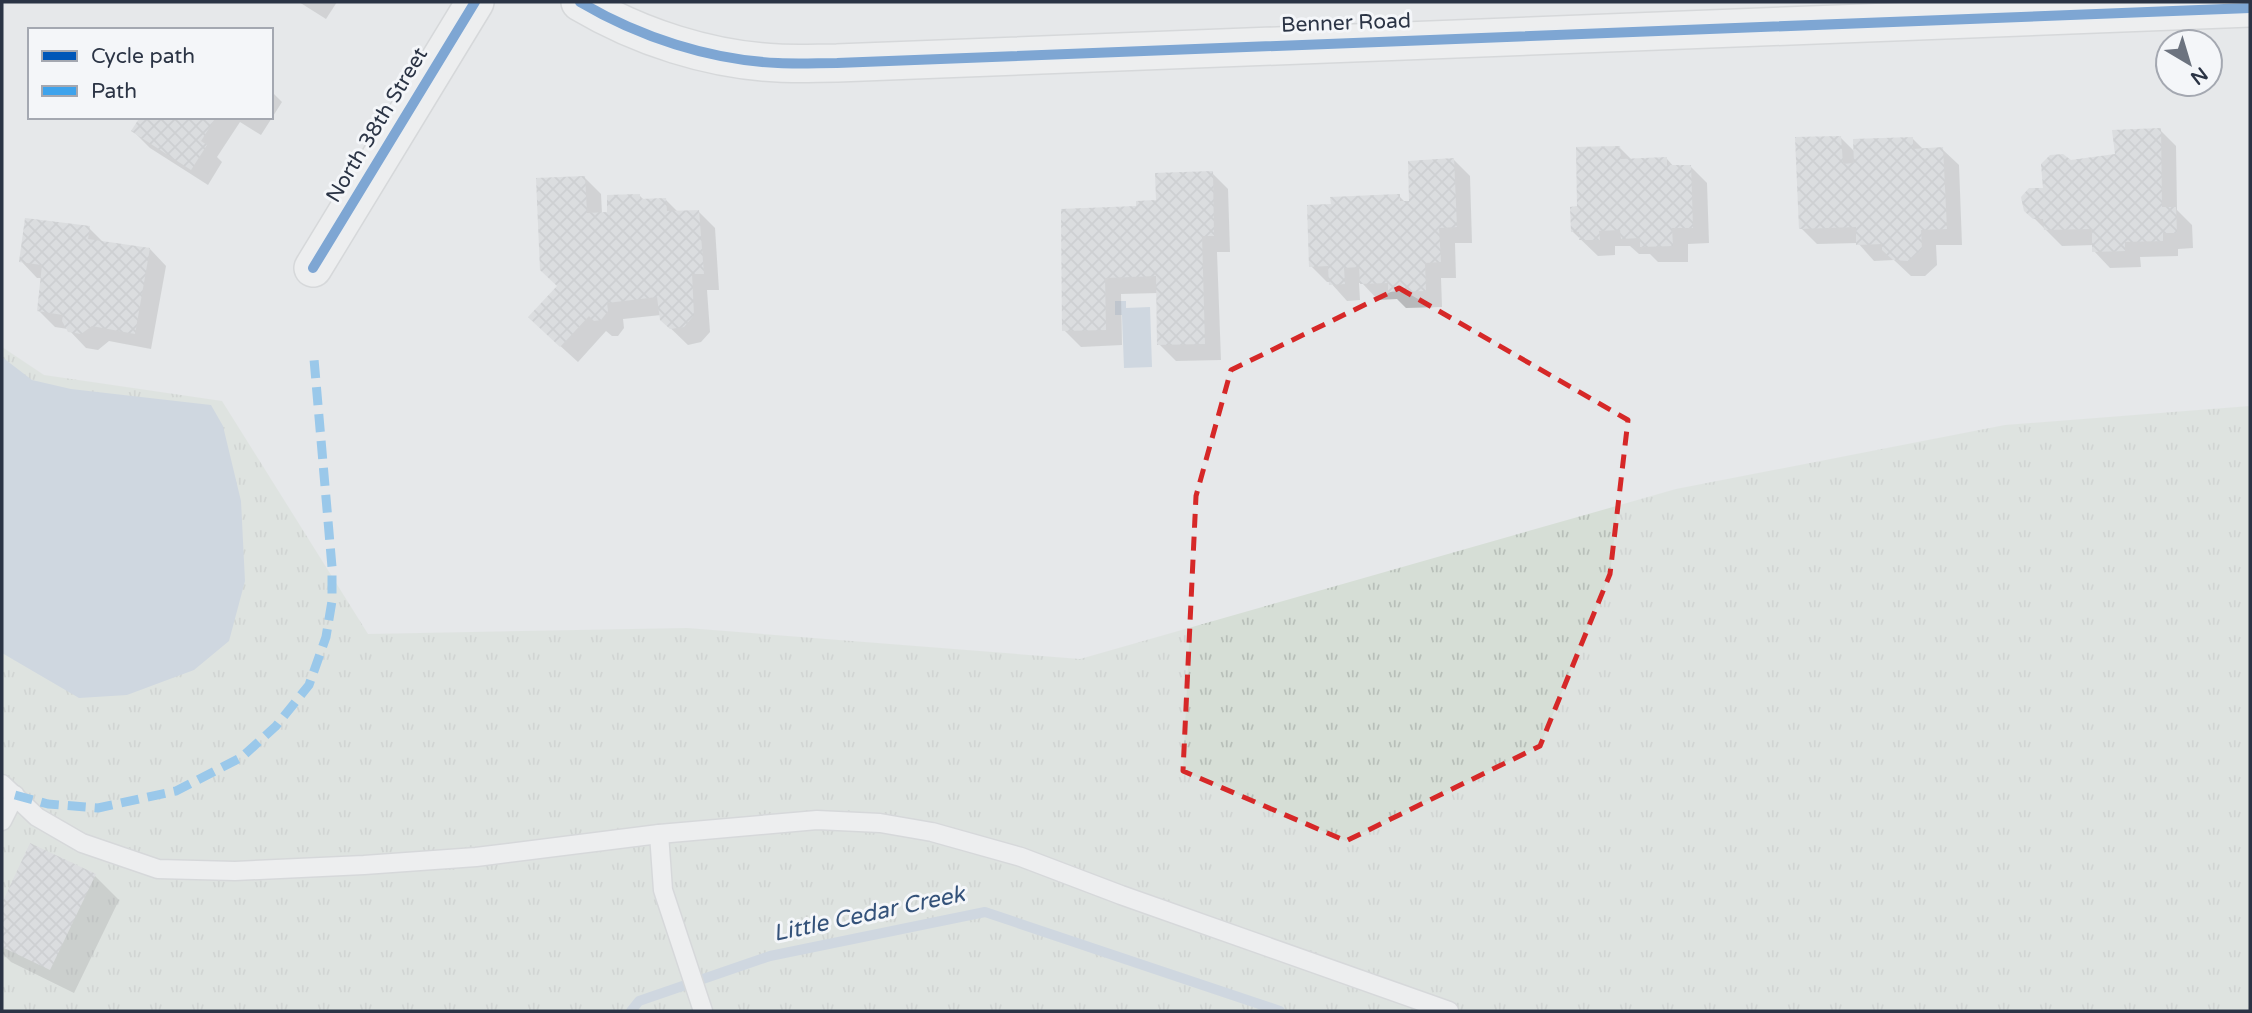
<svg xmlns="http://www.w3.org/2000/svg" width="2252" height="1013" font-family="'Varela Round',sans-serif">
  <style>
    .grass { fill: url(#grass-tufts) }
    .water { fill: #b4c4d5 }
    .shadow { fill: #0003 }
    .lines { fill: none; stroke-linecap: round; stroke-linejoin: round }
    .stream { stroke: #b4c4d5; stroke-width: 10 }
    .building { fill: url(#building-cross-hatch) }
    .lane-casing { stroke: #c4c6c8; stroke-width: 21 }
    .street-casing { stroke: #c4c6c8; stroke-width: 40 }
    .lane { stroke: #f5f6f7; stroke-width: 18 }
    .street { stroke: #f5f6f7; stroke-width: 37 }
    .quiet { stroke: #3ea3ec; stroke-width: 9; stroke-dasharray: 18 9; stroke-linecap: butt }
    .cycleway-casing { stroke: #f4f6f9; stroke-width: 15 }
    .cycleway { stroke: #0057b8; stroke-width: 10 }
    .marked { fill: none; stroke: #d62828; stroke-width: 5; stroke-dasharray: 14 9; stroke-linejoin: round }
    .labels { text-anchor: middle; dominant-baseline: central; stroke-width: 6; stroke-linejoin: round; paint-order: stroke }
    .street-label { font-size: 21px; fill: #2b3445; stroke: #f4f6f9 }
    .water-label { font-size: 23px; font-style: italic; fill: #34527a; stroke: #f4f6f9 }
  </style>
  <defs>
    <pattern id="grass-tufts" width="24" height="20" patternUnits="userSpaceOnUse" patternTransform="scale(1.75)"><rect width="24" height="20" fill="#d6ded6"/><path d="M3 7l-1-3M5 7V3M7 7l1-3M15 17l-1-3M17 17v-4M19 17l1-3" fill="none" stroke="#b8bfb9"/></pattern>
    <pattern id="building-cross-hatch" width="8" height="8" patternUnits="userSpaceOnUse" patternTransform="scale(1.75)"><rect width="8" height="8" fill="#ced0d3"/><path d="M0 0l8 8M0 8l8-8" fill="none" stroke="#b1b3b6"/></pattern>
  </defs>
  <rect width="100%" height="100%" fill="#e6e8ea"/>
  <!-- grass -->
  <path class="grass" d="M2,347L44,375L222,401L368,634L687,628L1080,659L1676,489L2005,425L2250,406V1011H2Z"/>
  <!-- water -->
  <g class="water">
    <path d="M1115,301H1126V308L1150,307L1152,367L1124,368L1122,315H1115Z"/>
    <path d="M2,357L32,380L71,389L211,405L223,426L241,501L245,581L229,641L194,670L127,695L79,698L2,653Z"/>
  </g>
  <!-- shadow -->
  <g class="shadow">
    <path d="M299,2H337L326,19Z"/>
    <path d="M271,91L282,102L261,135L240,122L217,157L222,162L208,185L150,148L133,131L142,117H271Z"/>
    <path d="M2160,130L2176,146L2177,210L2192,225L2193,248L2178,249V256L2140,257L2141,267L2110,268L2094,251V245L2062,246L2026,210L2071,162L2117,156Z"/>
    <path d="M1840,137L1856,153L1912,138L1924,150L1942,149L1959,165L1962,245H1936L1937,265L1925,276H1911L1894,260L1874,261L1858,243L1817,244L1801,228Z"/>
    <path d="M1619,147L1632,160L1667,159L1674,167L1690,166L1707,183L1709,243L1688,244V262H1658L1650,254H1639L1630,246H1615V255L1598,256L1572,231L1579,208Z"/>
    <path d="M1454,160L1470,176L1472,243H1455L1456,278H1441L1442,307L1406,308L1397,299L1378,300L1362,283H1359L1360,300L1347,301L1330,282H1327L1311,266L1399,196L1406,203L1411,202Z"/>
    <path d="M1212,173L1228,189L1230,252H1217L1221,360L1176,361L1159,344L1158,293L1121,294L1122,345L1081,347L1064,330L1138,207L1158,202Z"/>
    <path d="M585,178L601,194L602,214H609L640,196L644,200L665,199L678,212H699L715,228L719,290H707L710,332L701,342L688,345L661,319V315L623,319L624,328L618,336H612L606,331L578,362L546,333Z"/>
    <path d="M89,228L104,243L150,249L166,266L151,349L109,341L98,350L86,348L68,329L55,327L38,310L42,278H37L21,261Z"/>
    <path d="M31,845L95,876L119,900L74,993L11,962L2,953V907Z"/>
  </g>
  <g class="lines">
    <!-- stream -->
    <path class="stream" d="M631,1011L639,1001L770,956L985,912L1280,1011"/>
  </g>
  <!-- building -->
  <g class="building">
    <path d="M140,117H216L201,141L207,145L191,170L131,131Z"/>
    <path d="M2161,128L2162,207H2176L2177,233H2163V241L2125,242V251L2092,252V229L2044,230L2043,219H2033L2024,211L2021,197L2029,188H2043L2041,164L2050,155L2063,154L2071,160L2115,154L2112,130Z"/>
    <path d="M1841,136L1843,164L1854,163L1853,139L1913,137V149L1943,147L1947,229L1921,230L1922,249L1908,261L1893,260L1882,250V244L1856,245V227L1799,229L1795,137Z"/>
    <path d="M1620,146L1621,159L1667,157V165H1691L1693,228H1672L1673,246L1640,247V238L1621,239L1620,230L1599,231L1600,240H1579V232H1571L1570,207L1577,206L1576,147Z"/>
    <path d="M1454,158L1457,227L1439,228L1441,262L1425,263L1426,291L1388,292V283L1360,284L1359,267L1344,268L1345,284L1329,285L1328,266L1309,267L1307,205L1331,204L1330,197L1400,194V201H1409L1408,161Z"/>
    <path d="M1213,171L1214,236H1202L1205,344L1157,345L1156,276L1105,278L1106,330L1062,331L1061,209L1136,206V201L1156,200L1155,173Z"/>
    <path d="M585,176L587,213L607,212V195L640,194V199L666,198L667,211L699,210L704,274H692L694,315L684,327L670,329L660,320L657,297L607,303L608,311L601,320L594,321L589,316L560,347L528,317L557,286L540,270L536,178Z"/>
    <path d="M25,218L90,226L88,239L150,248L135,334L92,326L81,334L68,332L62,321L63,315L37,311L42,265L19,262Z"/>
    <path d="M30,843L96,874L50,970L2,947V903Z"/>
  </g>
  <g class="lines">
    <defs>
      <g id="lane">
        <path d="M2,784L37,817L82,843L158,869L235,871L364,865L476,857L659,834L817,820L880,823L932,832L1021,857L1121,895L1449,1011"/>
        <path d="M2,821L15,795"/>
        <path d="M659,834L663,890L703,1011"/>
      </g>
      <g id="street">
        <path d="M580,2C639,37 710,60 778,63C798,64 818,63 837,63L2250,8"/>
        <path d="M313,268L475,2"/>
      </g>
    </defs>
    <!-- lane casing -->
    <use href="#lane" class="lane-casing"/>
    <!-- street casing -->
    <use href="#street" class="street-casing"/>
    <!-- lane -->
    <use href="#lane" class="lane"/>
    <!-- street -->
    <use href="#street" class="street"/>
    <!-- quiet -->
    <path class="quiet" d="M15,795L48,804L98,808L176,791L242,757L276,726L309,685L326,637L332,601V567L314,359"/>
    <defs>
      <g id="cycleway">
        <path d="M580,2C639,37 710,60 778,63C798,64 818,63 837,63L2250,8"/>
        <path d="M313,268L475,2"/>
      </g>
    </defs>
    <!-- cycleway casing -->
    <use href="#cycleway" class="cycleway-casing"/>
    <!-- cycleway -->
    <use href="#cycleway" class="cycleway"/>
  </g>
  <!-- marked area -->
  <path d="M0 0H2252V1013H0ZM1399,288L1628,420L1610,574L1540,746L1346,841L1183,771L1196,496L1231,370Z" fill="#e6e8ea" fill-opacity=".55" fill-rule="evenodd"/>
  <path class="marked" d="M1399,288L1628,420L1610,574L1540,746L1346,841L1183,771L1196,496L1231,370Z"/>
  <g class="labels">
    <!-- street labels -->
    <g class="street-label">
      <text transform="translate(1346 23) rotate(-2)">Benner Road</text>
      <text transform="translate(377 125) rotate(-59)">North 38th Street</text>
    </g>
    <!-- water labels -->
    <g class="water-label">
      <text transform="translate(869 914) rotate(-12)">Little Cedar Creek</text>
    </g>
  </g>
  <!-- border -->
  <rect width="2252" height="1013" fill="none" stroke="#2b3445" stroke-width="7"/>
  <!-- legend -->
  <rect x="28" y="28" width="245" height="91" fill="#f4f6f9" stroke="#a4a8b1" stroke-width="2"/>
  <rect x="42" y="51" width="35" height="10" fill="#0057b8" stroke="#a4a8b1" stroke-width="2"/>
  <text x="91" y="63" font-size="21" fill="#2b3445">Cycle path</text>
  <rect x="42" y="86" width="35" height="10" fill="#3ea3ec" stroke="#a4a8b1" stroke-width="2"/>
  <text x="91" y="98" font-size="21" fill="#2b3445">Path</text>
  <!-- north arrow -->
  <g transform="translate(2189 63) rotate(142)"><circle r="33" fill="#f4f6f9" stroke="#a4a8b1" stroke-width="2"/>
  <path d="M0-5L12 26L0 18L-12 26Z" fill="#6c737f"/>
  <text y="-10" font-size="19" font-weight="bold" text-anchor="middle" fill="#2b3445">N</text>
  </g>
</svg>
